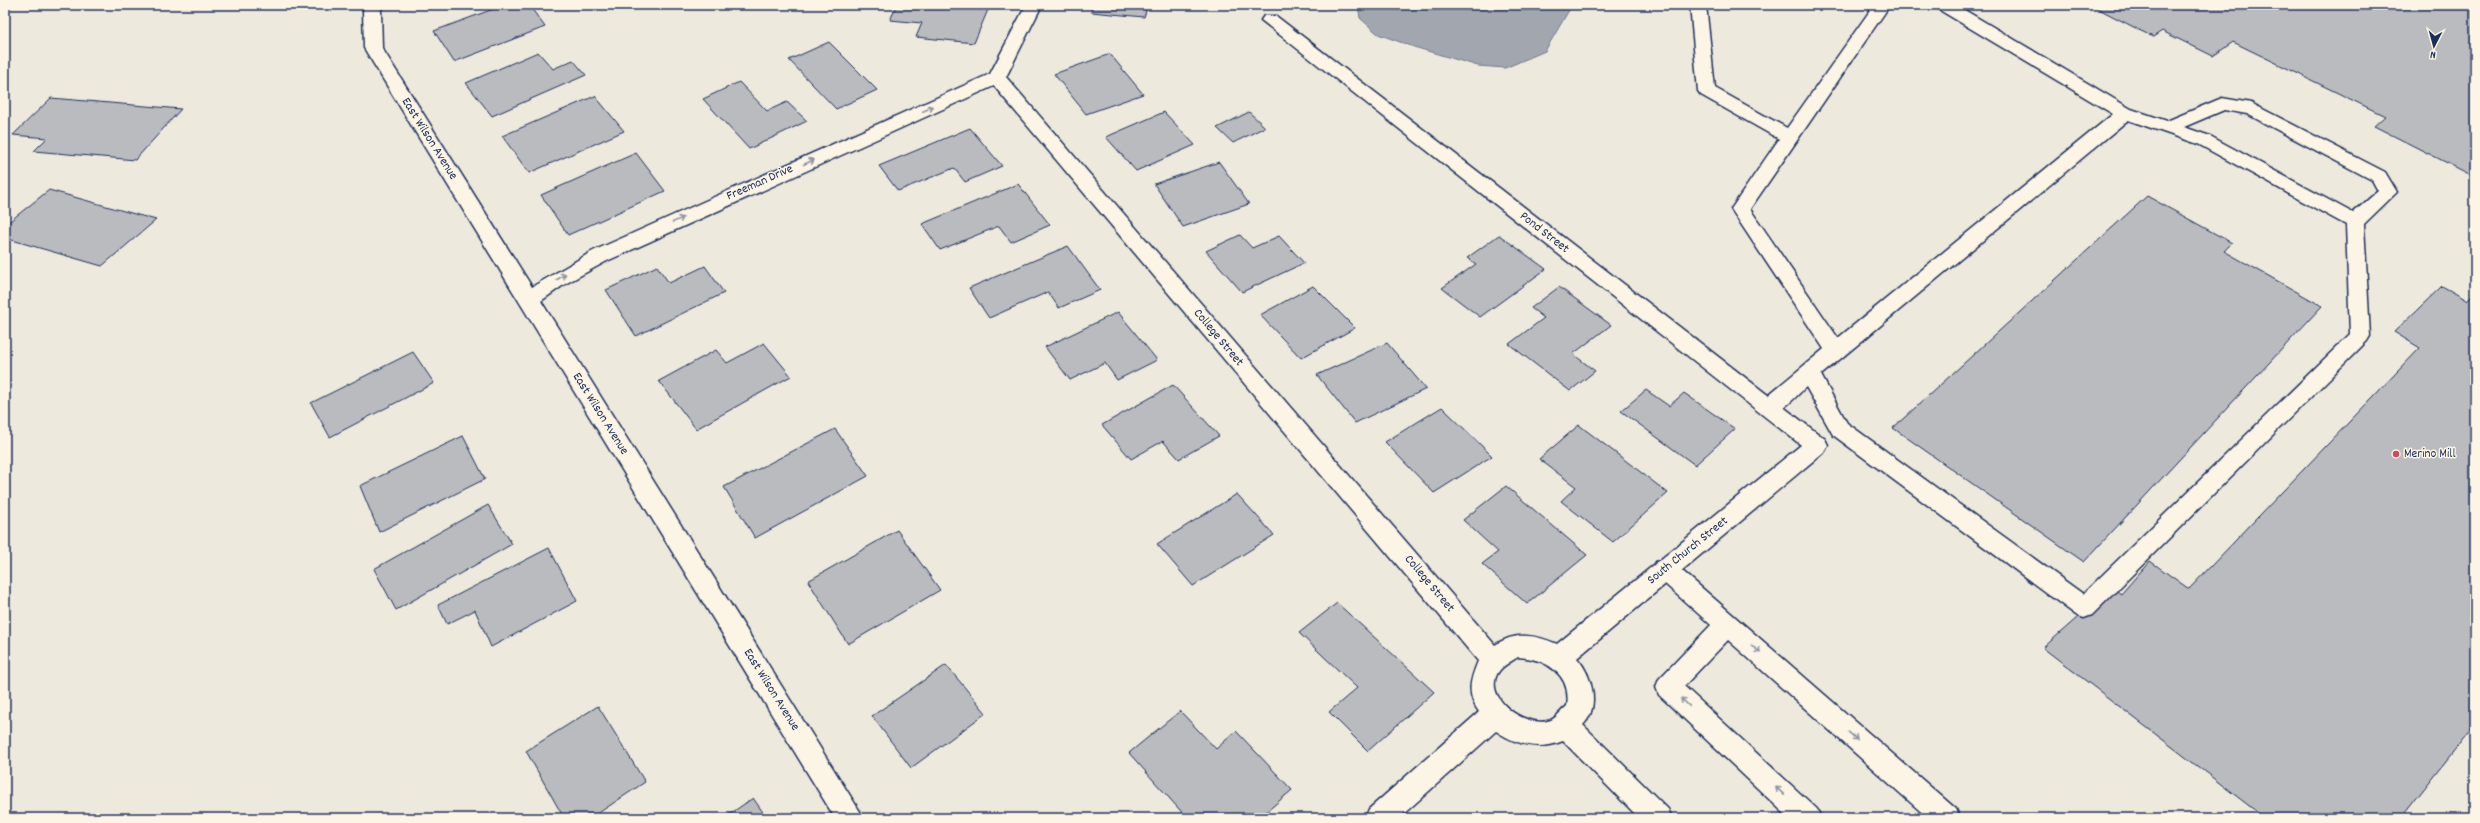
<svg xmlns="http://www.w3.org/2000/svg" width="2480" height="823" font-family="Dekko,sans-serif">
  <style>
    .water { fill: #a2a7af; stroke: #6c778f }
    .building { fill: #babbbe; stroke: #1b2f5e }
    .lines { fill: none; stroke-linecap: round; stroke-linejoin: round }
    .lane-casing { stroke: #1b2f5e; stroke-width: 3 }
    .street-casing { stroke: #1b2f5e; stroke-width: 3 }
    .lane { fill: #fcf5e5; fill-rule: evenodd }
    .street { fill: #fcf5e5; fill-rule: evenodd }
    .oneway { stroke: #8c92a2 }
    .poi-dot { fill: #d1495b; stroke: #fcf5e5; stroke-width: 1.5 }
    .labels { text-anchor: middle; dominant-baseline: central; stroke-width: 3; stroke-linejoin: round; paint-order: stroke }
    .street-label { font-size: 13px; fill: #1b2f5e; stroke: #fcf5e5 }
    .poi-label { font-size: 13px; fill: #1b2f5e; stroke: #fcf5e5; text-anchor: start }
  </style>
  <rect width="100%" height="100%" fill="#eee9dd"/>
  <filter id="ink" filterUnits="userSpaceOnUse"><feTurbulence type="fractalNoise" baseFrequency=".025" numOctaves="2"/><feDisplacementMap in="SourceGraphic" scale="8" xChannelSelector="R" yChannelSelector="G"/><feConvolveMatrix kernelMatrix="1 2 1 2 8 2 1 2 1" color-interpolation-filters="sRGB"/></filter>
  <g filter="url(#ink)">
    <!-- water -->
    <path class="water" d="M1358,5H1572L1545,51L1505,68L1478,66L1414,47L1378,34L1360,18Z"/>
    <!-- building -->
    <g class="building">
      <path d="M504,5H529L545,27L454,62L434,31Z"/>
      <path d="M897,5H990L974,43L916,37L922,23L890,20Z"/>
      <path d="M1093,5H1148L1144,17L1091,12Z"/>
      <path d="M2091,5H2475V177L2374,126L2385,116L2233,42L2213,56L2162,31L2153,37Z"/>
      <path d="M829,42L877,90L836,109L789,60Z"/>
      <path d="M538,52L553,69L573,60L586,75L492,116L466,83Z"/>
      <path d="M1110,54L1143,94L1086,114L1054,74Z"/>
      <path d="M739,82L767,111L787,102L807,121L749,149L703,99Z"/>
      <path d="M595,96L624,131L529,173L502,136Z"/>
      <path d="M51,98L181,109L135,160L34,151L47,138L13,135Z"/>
      <path d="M1164,112L1195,145L1136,171L1106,137Z"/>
      <path d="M1249,112L1265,127L1233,143L1217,128Z"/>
      <path d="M970,128L1002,166L965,182L954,168L898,191L879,166Z"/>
      <path d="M636,153L665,191L568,235L541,195Z"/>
      <path d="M1219,162L1249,204L1183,227L1154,184Z"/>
      <path d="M1018,184L1050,225L1011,242L999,226L940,250L922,224Z"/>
      <path d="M49,190L156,220L102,266L5,238V225Z"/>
      <path d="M2147,196L2232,243L2224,251L2322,306L2084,562L1893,428Z"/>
      <path d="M1240,235L1252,248L1279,236L1304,263L1242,292L1206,251Z"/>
      <path d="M1499,235L1546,269L1480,317L1442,288L1476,264L1467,258Z"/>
      <path d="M1068,246L1100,290L1059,308L1048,292L989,318L969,288Z"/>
      <path d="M657,266L669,283L705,266L724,293L636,336L606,290Z"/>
      <path d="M1313,286L1355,328L1301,358L1260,315Z"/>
      <path d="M2442,286L2467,300L2475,292V724L2401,818H2265L2043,648L2112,587L2121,594L2150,561L2189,589L2420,348L2394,332Z"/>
      <path d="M1559,287L1611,325L1573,354L1595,371L1570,391L1509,344L1544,318L1531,308Z"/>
      <path d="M1118,312L1157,360L1117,380L1105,363L1070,380L1045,347Z"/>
      <path d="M764,343L791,376L696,429L659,381L716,350L727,363Z"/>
      <path d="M1387,343L1426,389L1355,423L1317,375Z"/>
      <path d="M413,352L434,383L330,437L311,403Z"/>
      <path d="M1173,385L1219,436L1179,459L1163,441L1131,459L1102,425Z"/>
      <path d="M1646,390L1669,406L1684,393L1735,429L1695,465L1621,411Z"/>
      <path d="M1442,407L1492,456L1434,493L1385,442Z"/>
      <path d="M1579,425L1668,493L1613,542L1561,501L1576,487L1539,459Z"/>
      <path d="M835,429L868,476L755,538L724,487Z"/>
      <path d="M463,436L485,479L379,532L360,486Z"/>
      <path d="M1506,486L1587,555L1527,604L1482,564L1498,552L1463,520Z"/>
      <path d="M1237,494L1274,535L1193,586L1157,544Z"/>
      <path d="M488,505L512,544L396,610L374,569Z"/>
      <path d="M897,530L940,590L848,644L808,581Z"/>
      <path d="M549,548L577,601L491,647L475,610L447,624L438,605Z"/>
      <path d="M1337,603L1434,692L1368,751L1329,712L1357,688L1299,633Z"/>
      <path d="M946,665L986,713L911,768L872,716Z"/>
      <path d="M598,706L645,782L591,818H564L526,751Z"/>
      <path d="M1180,711L1216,749L1236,731L1292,790L1259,818H1187L1129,753Z"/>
      <path d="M753,798L767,818H724Z"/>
    </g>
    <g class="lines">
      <defs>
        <g id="lane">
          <path d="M1690,5H1706L1715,88L1787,128L1874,5H1890L1750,209L1838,338L2113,114L1938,9L1936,5H1956L2131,109L2167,121L2222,98L2251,103L2385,172L2397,192L2364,224L2370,336L2367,341L2092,615L2084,618L2076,615L1833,435L1806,387C1794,398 1778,419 1761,413L1758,407L1761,401L1824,349L1731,209L1779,139L1701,95L1698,91ZM2224,110L2247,114L2372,180L2378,191L2353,213L2210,136L2184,127ZM2128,120L2198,144L2346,225L2350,334L2083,594L1847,423L1821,375Z"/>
          <path d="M1664,559L1672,562L1956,809L1960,818H1928L1728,640L1684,686L1817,809L1821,818H1789L1659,695L1656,687L1659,679L1711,625L1656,576L1653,569L1656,562Z"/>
        </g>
        <path id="street" d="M367,5H383L381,10L382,48L532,287L593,251L990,74L1026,5H1042L1006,77L1495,645C1516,631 1536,635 1557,644L1801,445L1261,20L1264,16H1276L1825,439L1828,445L1825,451L1577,658C1592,675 1601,707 1583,725L1668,809L1672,818H1639L1563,741C1539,751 1517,745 1496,731L1399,818H1365L1369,809L1479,712C1466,694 1470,680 1478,661L994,86L607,261L565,284L541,301L864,818H835L364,48L363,10ZM1518,657C1546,659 1572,674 1567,706C1562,710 1556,718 1551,720C1525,730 1479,695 1500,670C1504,665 1512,661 1518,657Z"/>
      </defs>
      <!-- lane casing -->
      <use href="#lane" class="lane-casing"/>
      <!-- street casing -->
      <use href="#street" class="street-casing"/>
      <!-- lane -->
      <use href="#lane" class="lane"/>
      <!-- street -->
      <use href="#street" class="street"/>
    </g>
    <!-- one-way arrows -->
    <defs><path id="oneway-shaft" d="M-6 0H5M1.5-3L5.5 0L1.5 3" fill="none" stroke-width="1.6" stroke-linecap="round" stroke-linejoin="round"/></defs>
    <g class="oneway">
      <use href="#oneway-shaft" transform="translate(928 109) rotate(-24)"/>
      <use href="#oneway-shaft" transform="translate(809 162) rotate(-24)"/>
      <use href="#oneway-shaft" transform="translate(678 220) rotate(-25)"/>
      <use href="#oneway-shaft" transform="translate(561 277) rotate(-33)"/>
      <use href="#oneway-shaft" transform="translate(1756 649) rotate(41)"/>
      <use href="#oneway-shaft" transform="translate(1685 702) rotate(-137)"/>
      <use href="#oneway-shaft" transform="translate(1853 736) rotate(41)"/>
      <use href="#oneway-shaft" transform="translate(1780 791) rotate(-137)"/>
    </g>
  </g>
  <!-- markers -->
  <circle class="poi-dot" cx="2396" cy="454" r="4"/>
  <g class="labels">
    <!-- street labels -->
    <g class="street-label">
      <text transform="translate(429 139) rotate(58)">East Wilson Avenue</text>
      <text transform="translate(760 183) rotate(-24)">Freeman Drive</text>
      <text transform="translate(1544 233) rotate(38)">Pond Street</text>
      <text transform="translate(1218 338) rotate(50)">College Street</text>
      <text transform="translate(600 414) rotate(58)">East Wilson Avenue</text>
      <text transform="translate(1688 551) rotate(-39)">South Church Street</text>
      <text transform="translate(1429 584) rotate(50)">College Street</text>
      <text transform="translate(771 690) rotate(58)">East Wilson Avenue</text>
    </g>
    <!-- poi labels -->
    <g class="poi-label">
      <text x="2404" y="454">Merino Mill</text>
    </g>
  </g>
  <!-- margin -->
  <rect width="2480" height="823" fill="none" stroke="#fcf5e5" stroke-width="20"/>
  <rect x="10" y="10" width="2460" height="803" fill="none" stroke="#1b2f5e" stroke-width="1.5" filter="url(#ink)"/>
  <!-- north arrow -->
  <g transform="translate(2434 46) rotate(186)" stroke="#fcf5e5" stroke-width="3" paint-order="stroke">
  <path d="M0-3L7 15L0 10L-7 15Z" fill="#1b2f5e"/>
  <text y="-6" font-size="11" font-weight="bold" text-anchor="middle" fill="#1b2f5e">N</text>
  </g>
</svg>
